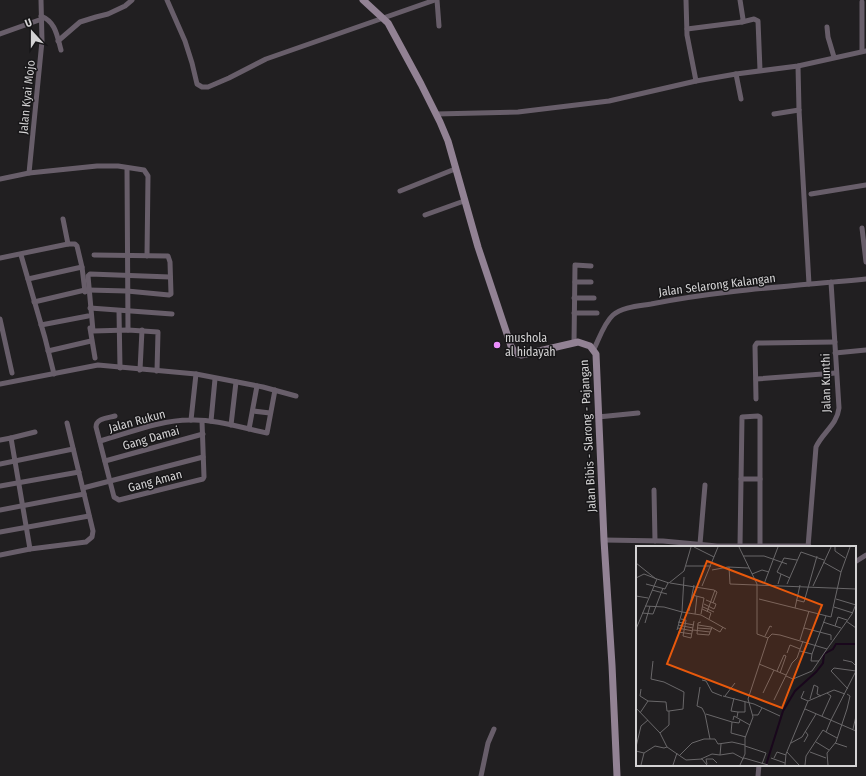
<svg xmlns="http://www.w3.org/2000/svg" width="866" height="776" font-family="'Fira Sans Condensed',sans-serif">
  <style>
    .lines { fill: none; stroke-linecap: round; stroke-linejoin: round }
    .minor { stroke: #685e6a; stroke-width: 5 }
    .secondary { stroke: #928294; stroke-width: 7 }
    .poi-dot { fill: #eb8dfc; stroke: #171618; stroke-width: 1.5 }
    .labels { text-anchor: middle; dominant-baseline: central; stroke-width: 3; stroke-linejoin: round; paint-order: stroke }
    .street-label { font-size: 12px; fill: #d4d3d4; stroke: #171618 }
    .poi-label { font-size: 12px; fill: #d4d3d4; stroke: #171618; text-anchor: start }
    .inset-river { fill: none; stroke: #19071c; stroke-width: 2 }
    .inset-road { fill: none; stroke: #696769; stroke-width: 1 }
    .view { fill: #e8590c; fill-opacity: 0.15; stroke: #e8590c; stroke-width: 2 }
    .inset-edge { fill: none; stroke: #d4d3d4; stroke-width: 2 }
  </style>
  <rect width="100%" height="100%" fill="#211f21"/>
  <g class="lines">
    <!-- minor -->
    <g class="minor">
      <path d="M167,0L185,41L192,63L197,84L202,87H208L229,78L266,59L435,0"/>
      <path d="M437,0L439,26"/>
      <path d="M686,0L687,35L696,81"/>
      <path d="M41,16C56,22 57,36 61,50"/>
      <path d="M742,22L754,19L758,21L760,70"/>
      <path d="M827,27L828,37L834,57"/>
      <path d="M687,29L742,22L743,19L740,0"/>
      <path d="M0,34L42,19"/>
      <path d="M58,41L80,22L96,17L108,14L125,6L132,0"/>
      <path d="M862,51V2"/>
      <path d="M798,66L799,110L809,284"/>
      <path d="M736,74L741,99"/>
      <path d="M436,114L518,112L609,101L696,81L736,74L798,66L866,51"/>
      <path d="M774,114L799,110"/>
      <path d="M127,168L128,330"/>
      <path d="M29,173L42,41L41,0"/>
      <path d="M0,179L29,173L97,166H118L144,170L148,176L147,256"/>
      <path d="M400,191L455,169"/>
      <path d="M811,194L866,185"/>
      <path d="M425,215L464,201"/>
      <path d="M63,219L68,244"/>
      <path d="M862,228L866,262"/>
      <path d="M21,255L45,338L54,374"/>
      <path d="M0,258L68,244H75L77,246L82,267L85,292"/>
      <path d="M28,279L82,267"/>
      <path d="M575,282H591"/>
      <path d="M88,290L127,291L169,295L171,294L170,262L168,256L94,255"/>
      <path d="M574,298H594"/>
      <path d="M34,302L85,290"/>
      <path d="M90,308L172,314"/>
      <path d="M119,311L120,368"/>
      <path d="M574,313H597"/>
      <path d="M0,319L12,373"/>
      <path d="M41,325L88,316"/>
      <path d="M90,328L95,358"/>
      <path d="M574,343L575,265L591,266"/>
      <path d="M594,349C599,339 604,323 613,315C622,307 639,306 651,304C722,290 794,286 866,279"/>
      <path d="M48,351L91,341"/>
      <path d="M835,353L866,350"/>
      <path d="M140,370L142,330"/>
      <path d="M157,371L158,332L128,330L93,331L88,276L90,274L170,277"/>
      <path d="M756,379L836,373"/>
      <path d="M0,384L98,365L196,374L263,387L296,396"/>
      <path d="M756,399L755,346L757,343L835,342"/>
      <path d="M253,411L270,413"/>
      <path d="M115,416C108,418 96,418 96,427L114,497L119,500L203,479L204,477L202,421"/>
      <path d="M598,417L638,413"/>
      <path d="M191,420L196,374"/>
      <path d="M211,421L215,379"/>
      <path d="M231,425L236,382"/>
      <path d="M249,429L257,386"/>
      <path d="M11,438L35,432"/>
      <path d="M0,440L11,438L30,549L86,542L92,537L93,531L67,423"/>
      <path d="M100,441C129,433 160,420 190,420C216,419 242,428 267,433L275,390"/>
      <path d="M105,461L203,434"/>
      <path d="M0,464L73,449"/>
      <path d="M741,479H760"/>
      <path d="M0,486L79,472"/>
      <path d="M83,488L203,457"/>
      <path d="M654,490L655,541"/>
      <path d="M0,510L84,494"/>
      <path d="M0,532L89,516"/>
      <path d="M604,540L663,541L717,546H809"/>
      <path d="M700,544L705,485"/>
      <path d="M740,546L742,417L758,416L760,417V546"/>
      <path d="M808,547L816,447C823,432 837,425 839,408L831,282"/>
      <path d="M0,555L30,549"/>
      <path d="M855,562L866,555"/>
      <path d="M481,776L488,743L494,729"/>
      <path d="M758,776L759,765"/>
    </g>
    <!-- secondary -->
    <path class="secondary" d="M363,0L388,23L421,84L440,122L448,141L478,247L511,346L515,353L521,355L526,354L578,342L590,346L596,354L604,540L612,665L617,776"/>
  </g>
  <!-- markers -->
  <circle class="poi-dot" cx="497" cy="345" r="4"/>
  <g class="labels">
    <!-- street labels -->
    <g class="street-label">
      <text transform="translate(27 97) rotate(-84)">Jalan Kyai Mojo</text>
      <text transform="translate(717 285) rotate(-7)">Jalan Selarong Kalangan</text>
      <text transform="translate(826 383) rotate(-91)">Jalan Kunthi</text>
      <text transform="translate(137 421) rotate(-15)">Jalan Rukun</text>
      <text transform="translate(588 436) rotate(-93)">Jalan Bibis - Slarong - Pajangan</text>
      <text transform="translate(151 438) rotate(-16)">Gang Damai</text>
      <text transform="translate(155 481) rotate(-15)">Gang Aman</text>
    </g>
    <!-- poi labels -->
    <g class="poi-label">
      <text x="505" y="338">mushola<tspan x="505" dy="14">al hidayah</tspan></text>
    </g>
  </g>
  <!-- overview -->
  <g transform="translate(636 546)">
    <rect width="220" height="220" fill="#211f21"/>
    <path class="inset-river" d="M130,219L147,165L159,145L180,126L187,117L188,108L197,103L200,98H220"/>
    <path class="inset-road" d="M58,1L78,11M103,1L121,38V88L132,92L112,153L117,171L109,192V208L104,219M199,1V5L209,12M107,10H128L151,18M187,16L205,26M0,17L20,33M50,20H75M93,21L94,38L220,43M76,24L92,21L113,22M116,28L126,24L133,26M145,28L141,26L148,12L161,14M0,32L8,28L21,33M34,37L78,44L81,46L77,57M10,38L29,43L32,37M128,38L142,1M142,38L145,28L154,32M151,38L165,6L188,14M58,39L56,49L68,52L65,68M66,40L82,1M177,40L195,1M16,44L31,48M0,50L12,52M123,53L195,71L205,26L214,1M200,53L220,59M70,54L80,58L79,61M160,54L168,56L181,10M68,58L78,63L79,61M9,60L28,61L46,66L48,31M67,61L78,66M198,61L217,67M159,62L164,39M66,63L75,67L73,73M53,65L56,49M71,66L79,44M6,67L17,68L27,42M59,68L61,50M45,73L50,74L47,90L55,92L58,75M210,75L220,82M42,76L58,79M65,76L62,77L61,88L73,89L76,81M187,76L205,82M9,77L14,60M42,79L57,82M62,79L75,81L84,86L87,81M199,80L202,71L211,74M42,82L57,85M61,82L76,83M168,82L195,89V94M0,83L21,33L33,37L48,25L55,1M41,84L46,66L65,69L90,83M57,84L74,86M42,86L56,88M129,90L134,80L136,81M132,92L136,88L144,89L191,103L216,68L220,58M164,94L173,65M164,105L176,108L190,70M151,107L154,99L164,103M176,108L175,115H183M207,114L216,116L220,120M17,115L15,133L28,136L48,146L47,163L33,165M123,118L150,129M141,125L148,109L150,110M144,127L150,110M150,130L157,133L176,125L191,103M66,134L70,135L76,146L86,150M64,141L61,160L66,162L69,168L74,193M5,143L4,150L12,155M212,143L195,125L198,122L220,125M168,145L165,152L172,155M127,147L138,124M87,150L118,158L144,170M89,150L99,137M98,152L95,165L102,166M174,153L178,139L182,141L181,148L185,150M138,154L156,117L161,112L167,95M0,162L24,187L31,201L50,214L66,213L71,219M169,163L220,185M4,167L12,155L30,156L31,165H33V179L24,187M70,168L96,176L103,177L104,174M117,169H122L126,162M186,170L195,150L191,147M101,171L102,166H109V156M97,174L98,170L114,179M195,174L220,125M96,176L95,187L110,191M217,183L220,170M190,186L201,192M168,196L172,189L169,185M180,196L193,204M155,197L166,191L180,168M199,197L211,201M109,200L130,207L126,218M0,201L5,180L12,174M0,205L8,207L19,200L28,202L31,201M151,206L163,219M174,206L190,212M44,209L56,197L68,193H79L82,198L96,196L109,199M84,209L97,207L108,213M108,212L132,219M135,212L149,217M138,212L141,206L150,209M65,213L76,208L84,209L85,198M71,218L70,213H77L81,217M5,219L8,207M37,219L41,207M149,219L150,208L172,155L198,144L209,148M169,219L170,210L187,184L190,186L195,174M192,219L191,207L200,196L211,163L214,150L211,148"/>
    <path class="view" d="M71,15L186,59L146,162L31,118Z"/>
    <rect width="220" height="220" class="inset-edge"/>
  </g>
  <!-- north arrow -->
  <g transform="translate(32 32) rotate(339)" stroke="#171618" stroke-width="3" paint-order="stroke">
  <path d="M0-3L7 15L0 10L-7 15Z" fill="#d4d3d4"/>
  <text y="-6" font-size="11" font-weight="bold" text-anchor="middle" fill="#d4d3d4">U</text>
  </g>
</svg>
